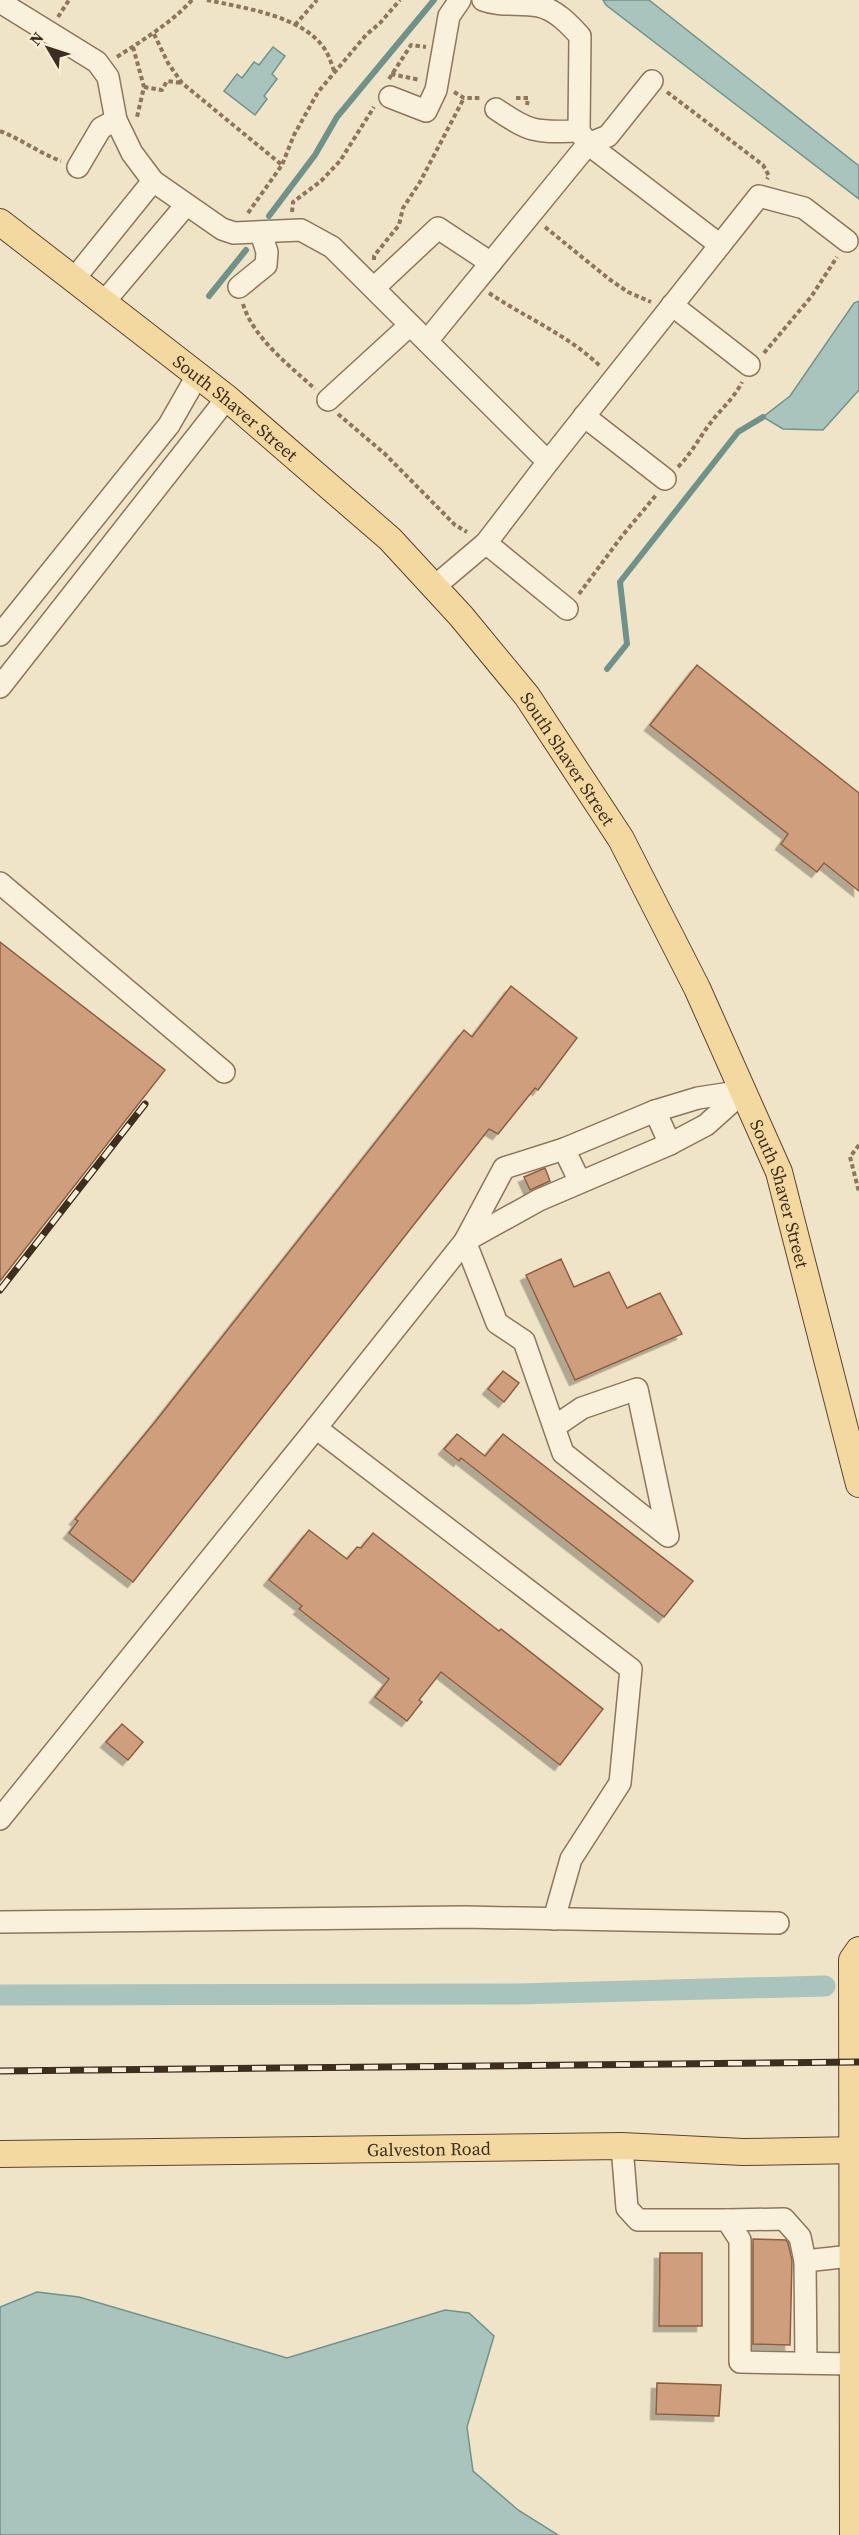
<svg xmlns="http://www.w3.org/2000/svg" width="859" height="2535" font-family="'Source Serif 4',serif">
  <style>
    .water { fill: #a9c4bc; stroke: #6f938a; stroke-width: 1.5 }
    .lines { fill: none; stroke-linecap: round; stroke-linejoin: round }
    .stream { stroke: #6f938a; stroke-width: 6 }
    .canal { stroke: #a9c4bc; stroke-width: 21 }
    .building { fill: #cf9f7d; stroke: #8d5f41; stroke-width: 1.5; filter: url(#shadow) }
    .minor-casing { stroke: #8d765c; stroke-width: 24 }
    .major-casing { stroke: #5b4430; stroke-width: 28 }
    .path { stroke: #8d765c; stroke-width: 4; stroke-dasharray: 4.5 3; stroke-linecap: butt }
    .minor { stroke: #faf1dc; stroke-width: 21 }
    .major { stroke: #f3d9a0; stroke-width: 26 }
    .rail-casing { stroke: #3d2e20; stroke-width: 7 }
    .rail { stroke: #f7eed8; stroke-width: 4.5; stroke-dasharray: 14; stroke-linecap: butt }
    .labels { text-anchor: middle; dominant-baseline: central; stroke-width: 4.5; stroke-linejoin: round; paint-order: stroke }
    .street-label { font-size: 18px; fill: #3d2e20; stroke: #f7eed8 }
  </style>
  <defs>
    <filter id="shadow"><feDropShadow dx="-5.5" dy="5.5" stdDeviation="0" flood-color="#0004"/></filter>
  </defs>
  <rect width="100%" height="100%" fill="#f0e4c8"/>
  <!-- water -->
  <g class="water">
    <path d="M603,0H649L859,166V199L606,5Z"/>
    <path d="M273,47L285,56L272,74L277,79L264,96L267,99L255,115L224,91L237,74L242,78L254,62L259,65Z"/>
    <path d="M859,301V390L823,430L783,429L763,417L790,396L854,303Z"/>
    <path d="M37,2292L79,2297L287,2358L445,2310L469,2313L494,2336L467,2427L473,2471L518,2510L558,2535H0V2307Z"/>
  </g>
  <g class="lines">
    <!-- stream -->
    <g class="stream">
      <path d="M269,216L315,155L337,117L434,0"/>
      <path d="M209,296L246,250"/>
      <path d="M607,669L627,644L620,582L738,432L763,417"/>
    </g>
    <!-- canal -->
    <path class="canal" d="M0,1995L518,1994L825,1986"/>
  </g>
  <!-- building -->
  <g class="building">
    <path d="M697,665L859,793V891L824,863L817,872L781,844L788,834L650,725Z"/>
    <path d="M0,942L165,1070L0,1281Z"/>
    <path d="M511,986L577,1038L538,1090L535,1088L498,1134L489,1129L133,1582L69,1533L78,1521L75,1519L155,1422L464,1030L472,1037Z"/>
    <path d="M545,1168L550,1181L530,1190L524,1177Z"/>
    <path d="M561,1259L574,1287L609,1272L627,1308L660,1293L682,1334L575,1380L526,1275Z"/>
    <path d="M503,1371L519,1383L504,1402L488,1389Z"/>
    <path d="M457,1434L485,1456L503,1434L693,1581L664,1617L461,1458L459,1461L444,1449Z"/>
    <path d="M309,1530L347,1559L357,1547L361,1548L373,1533L499,1631L501,1629L603,1709L560,1765L441,1672L419,1700L422,1702L407,1721L375,1697L389,1679L299,1609L302,1606L269,1580Z"/>
    <path d="M122,1724L143,1742L128,1760L106,1742Z"/>
    <path d="M753,2239L786,2240L788,2243L792,2260L790,2345L753,2344Z"/>
    <path d="M660,2253H702V2326H659Z"/>
    <path d="M657,2383L721,2385L719,2416L656,2414Z"/>
  </g>
  <g class="lines">
    <defs>
      <g id="minor">
        <path d="M483,0C501,7 520,2 539,6C556,10 569,24 580,36L579,131L588,144L720,245"/>
        <path d="M0,2L97,62L108,77L116,120L132,153L153,181L222,229L234,233L301,230L332,247L548,462"/>
        <path d="M390,97L426,111L436,90L449,16L460,0"/>
        <path d="M496,109C532,134 537,132 579,131"/>
        <path d="M78,167L101,128L116,120"/>
        <path d="M74,279L153,181"/>
        <path d="M239,287L266,265L267,252L261,233"/>
        <path d="M374,288L438,228L491,263"/>
        <path d="M104,302L186,205"/>
        <path d="M672,305L749,365"/>
        <path d="M427,341L588,144L608,136L652,81"/>
        <path d="M328,400L410,325"/>
        <path d="M584,416L665,479"/>
        <path d="M486,543L567,609"/>
        <path d="M434,587L486,543L548,462L759,196L804,208L847,241"/>
        <path d="M0,635L169,425L197,376"/>
        <path d="M0,687L227,398"/>
        <path d="M0,883L224,1072"/>
        <path d="M655,1111L670,1144"/>
        <path d="M564,1149L580,1182"/>
        <path d="M465,1241L497,1323L524,1341L563,1453L668,1536L637,1389L582,1408L554,1427"/>
        <path d="M465,1241L539,1200L670,1144L706,1125L744,1091"/>
        <path d="M316,1428L631,1669L620,1783L571,1859L554,1919"/>
        <path d="M0,1819L316,1428L465,1241L504,1168L564,1149L655,1111L698,1098L744,1091"/>
        <path d="M0,1922L464,1917L778,1923"/>
        <path d="M622,2146L627,2208L638,2220H727L740,2240V2362L852,2364"/>
        <path d="M727,2220L784,2219L800,2237L805,2261"/>
        <path d="M806,2363L805,2261L851,2256"/>
      </g>
      <g id="major">
        <path id="s1" d="M0,222L227,398L390,539L461,616L527,696L621,839L697,988L779,1172L859,1484"/>
        <path id="s2" d="M0,2154L622,2146L743,2152L859,2150"/>
        <path d="M853,2535L852,1960L859,1950"/>
      </g>
    </defs>
    <!-- minor casing -->
    <use href="#minor" class="minor-casing"/>
    <!-- major casing -->
    <use href="#major" class="major-casing"/>
    <!-- path -->
    <g class="path">
      <path d="M207,0C244,8 305,16 326,51C330,58 332,66 335,73"/>
      <path d="M58,17L69,0"/>
      <path d="M295,25L317,0"/>
      <path d="M154,34L168,63L182,83L282,165"/>
      <path d="M133,47L144,87L137,117"/>
      <path d="M117,57C144,39 170,24 192,0"/>
      <path d="M391,74L420,80"/>
      <path d="M389,79L411,45L426,47"/>
      <path d="M144,87L162,90L167,81L182,83"/>
      <path d="M454,92L464,98H481"/>
      <path d="M667,92L763,165L769,176L767,179"/>
      <path d="M516,98H528L527,105"/>
      <path d="M0,131C21,139 39,153 61,161"/>
      <path d="M292,212L293,202L321,181L340,161L374,107"/>
      <path d="M248,213L282,165L294,135L318,92L366,35L380,23L400,0"/>
      <path d="M545,227L609,279L628,292L651,302"/>
      <path d="M374,260V256L399,225L403,208L420,182L464,98"/>
      <path d="M489,293C526,318 568,335 600,366"/>
      <path d="M243,304C253,338 290,366 315,389"/>
      <path d="M764,353L811,297L837,257"/>
      <path d="M338,414L385,454L455,525L467,532"/>
      <path d="M678,467C692,453 700,436 712,421C722,408 735,397 742,382"/>
      <path d="M579,594L622,536L657,494"/>
      <path d="M859,1145L850,1157L859,1192"/>
    </g>
    <!-- minor -->
    <use href="#minor" class="minor"/>
    <!-- major -->
    <use href="#major" class="major"/>
    <defs>
      <g id="rail">
        <path d="M0,1290L145,1104"/>
        <path d="M0,2071L859,2062"/>
      </g>
    </defs>
    <!-- rail casing -->
    <use href="#rail" class="rail-casing"/>
    <!-- rail -->
    <use href="#rail" class="rail"/>
  </g>
  <g class="labels">
    <!-- street labels -->
    <g class="street-label">
      <text stroke="none"><textPath href="#s1" startOffset="300">South Shaver Street</textPath></text>
      <text stroke="none"><textPath href="#s1" startOffset="786">South Shaver Street</textPath></text>
      <text stroke="none"><textPath href="#s1" startOffset="1272">South Shaver Street</textPath></text>
      <text stroke="none"><textPath href="#s2" startOffset="429">Galveston Road</textPath></text>
    </g>
  </g>
  <!-- north arrow -->
  <g transform="translate(48 48) rotate(309)" stroke="#f7eed8" stroke-width="4.5" paint-order="stroke">
  <path d="M0-4.5L10 22L0 15L-10 22Z" fill="#3d2e20"/>
  <text y="-9" font-size="16" font-weight="bold" text-anchor="middle" fill="#3d2e20">N</text>
  </g>
</svg>
